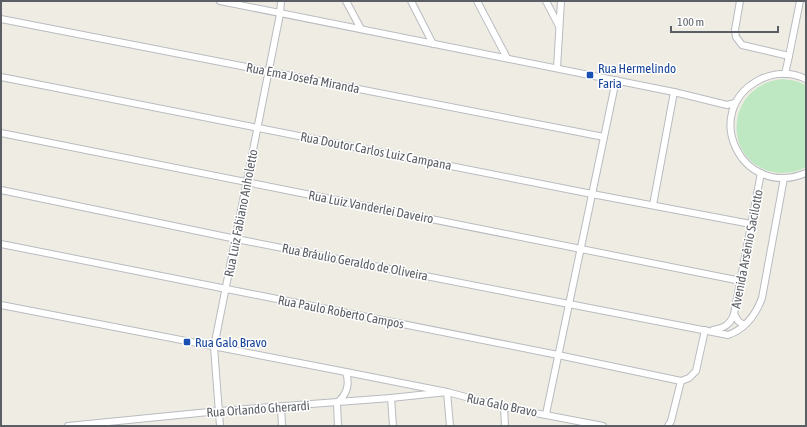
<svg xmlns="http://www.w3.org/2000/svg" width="807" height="427" font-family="'Asap Condensed',sans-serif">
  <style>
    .green { fill: #bee8c1 }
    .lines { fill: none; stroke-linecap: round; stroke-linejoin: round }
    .minor-casing { stroke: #b8bbc0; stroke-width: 8 }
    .minor { stroke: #fff; stroke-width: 6 }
    .transit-dot { fill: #1a4fb4; stroke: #fff; stroke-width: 1.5 }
    .labels { text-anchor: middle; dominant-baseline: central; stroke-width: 3; stroke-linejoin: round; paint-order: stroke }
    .transit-label { font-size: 13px; fill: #164399; stroke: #fff; text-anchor: start }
    .street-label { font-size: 13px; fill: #5b5f65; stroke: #fff }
  </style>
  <rect width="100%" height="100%" fill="#efede3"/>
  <!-- green -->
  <path class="green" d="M783,79L796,81L806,85V167C796,173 784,174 773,172C720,160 726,84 783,79Z"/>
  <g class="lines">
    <defs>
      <g id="minor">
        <path d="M220,1L674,92L727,105L735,103"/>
        <path d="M346,1L361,29"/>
        <path d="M411,1L433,44"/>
        <path d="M477,1L507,58"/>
        <path d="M546,1L559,26"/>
        <path d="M740,1L735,30L736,37L742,45L789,56"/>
        <path d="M1,19L604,137"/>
        <path d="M557,68L561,1"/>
        <path d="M785,74L789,56L800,1"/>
        <path d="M1,77L592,194L751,224"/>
        <path d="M806,79C791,72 774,72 759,80C700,111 741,200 806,173"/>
        <path d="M1,133L741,281"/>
        <path d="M1,190L236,239L728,335C745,329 756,314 762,298L784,178"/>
        <path d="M653,205L674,92"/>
        <path d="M1,244L558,355L681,381"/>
        <path d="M1,305L346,372L447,392L504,407L603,426"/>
        <path d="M734,314L738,321L744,325"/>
        <path d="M713,330C724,328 730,325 734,314L761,173"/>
        <path d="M391,398L393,426"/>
        <path d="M281,407L282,426"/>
        <path d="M504,407L505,426"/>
        <path d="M546,414L616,80"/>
        <path d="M68,426L219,411L391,398L447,392L450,426"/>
        <path d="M220,426L214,347L280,14L281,1"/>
        <path d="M338,426L337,403C347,394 350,385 346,372"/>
        <path d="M668,426L671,421L681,381L689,378L696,371L705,330"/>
      </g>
    </defs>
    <!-- minor casing -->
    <use href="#minor" class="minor-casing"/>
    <!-- minor -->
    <use href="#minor" class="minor"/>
  </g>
  <!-- markers -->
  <g class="transit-dot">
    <rect x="586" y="71" width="8" height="8" rx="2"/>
    <rect x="183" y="338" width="8" height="8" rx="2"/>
  </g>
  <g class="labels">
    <!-- transit labels -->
    <g class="transit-label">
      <text x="598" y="68">Rua Hermelindo<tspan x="598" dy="15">Faria</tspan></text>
      <text x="195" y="342">Rua Galo Bravo</text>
    </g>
    <!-- street labels -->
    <g class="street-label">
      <text transform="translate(303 78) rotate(11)">Rua Ema Josefa Miranda</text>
      <text transform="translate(376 151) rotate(11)">Rua Doutor Carlos Luiz Campana</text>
      <text transform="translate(371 207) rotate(11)">Rua Luiz Vanderlei Daveiro</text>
      <text transform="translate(241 213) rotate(-79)">Rua Luiz Fabiano Anholetto</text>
      <text transform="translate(747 249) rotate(-79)">Avenida Arsênio Sacilotto</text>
      <text transform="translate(355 262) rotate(11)">Rua Bráulio Geraldo de Oliveira</text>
      <text transform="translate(341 312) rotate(11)">Rua Paulo Roberto Campos</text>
      <text transform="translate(502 405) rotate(12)">Rua Galo Bravo</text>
      <text transform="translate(258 409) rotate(-4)">Rua Orlando Gherardi</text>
    </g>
  </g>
  <!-- border -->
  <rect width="807" height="427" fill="none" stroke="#5b5f65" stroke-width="4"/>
  <!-- scale -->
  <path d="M671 26v6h107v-6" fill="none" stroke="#5b5f65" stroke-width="2"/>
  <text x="677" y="26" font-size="12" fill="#5b5f65" stroke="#ffffff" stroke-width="3" paint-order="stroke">100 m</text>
</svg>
